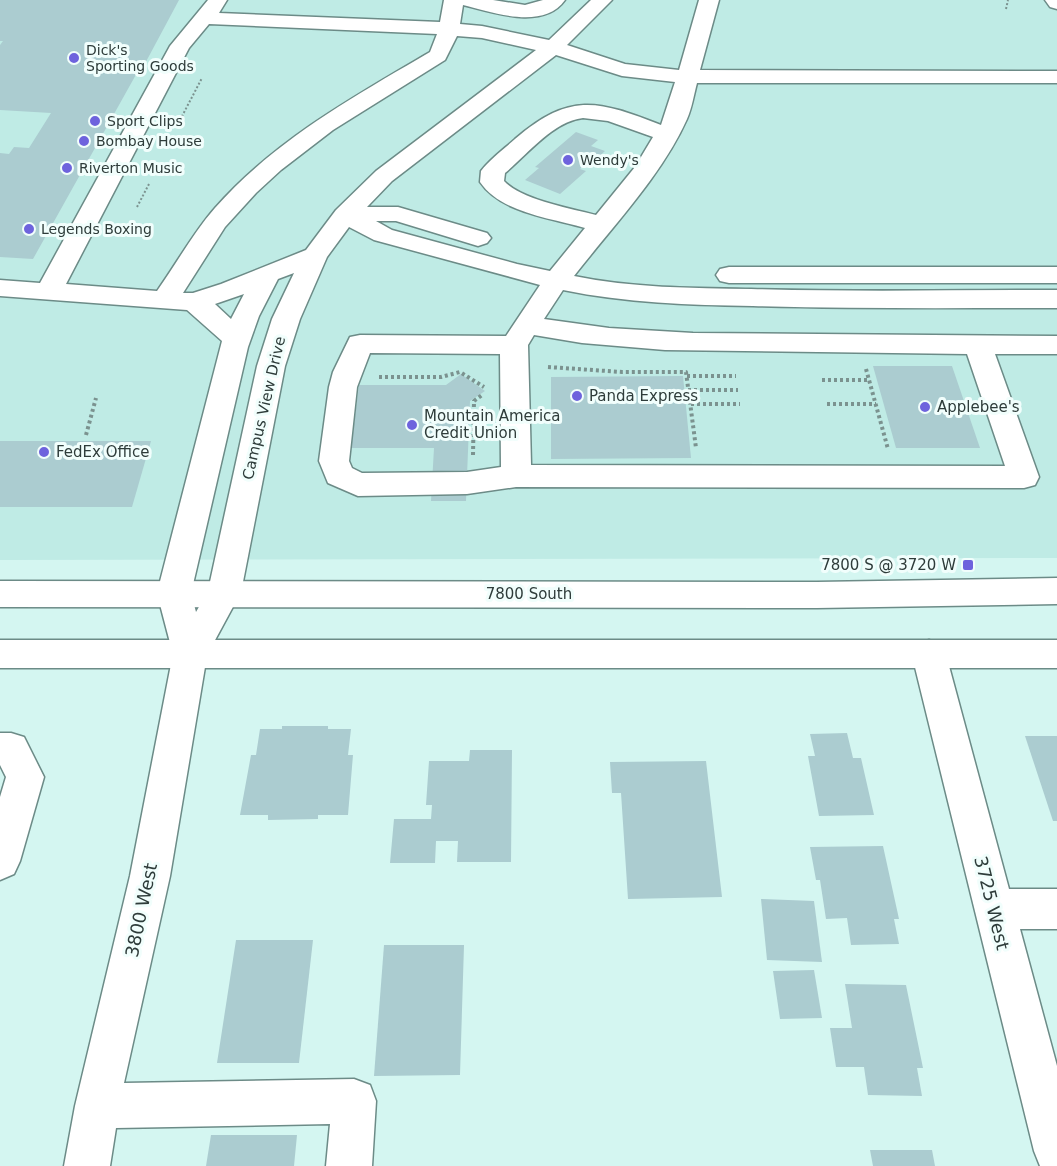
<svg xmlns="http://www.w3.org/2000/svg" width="1057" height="1166" font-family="'DejaVu Sans',sans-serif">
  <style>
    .built { fill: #bfebe5 }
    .building { fill: #abccd0 }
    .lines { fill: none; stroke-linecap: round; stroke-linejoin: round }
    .minor-casing { stroke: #6c8b87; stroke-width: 3 }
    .major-casing { stroke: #6c8b87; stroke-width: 3 }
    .path-far1 { stroke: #7b928f; stroke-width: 2; stroke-dasharray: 2 2; stroke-linecap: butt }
    .path { stroke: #7b928f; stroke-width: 4; stroke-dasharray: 3 3; stroke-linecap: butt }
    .minor { fill: #fff; fill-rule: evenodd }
    .major { fill: #fff; fill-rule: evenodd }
    .poi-dot { fill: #6e63dd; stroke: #f1fefc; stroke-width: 2 }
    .labels { text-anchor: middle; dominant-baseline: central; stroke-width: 6; stroke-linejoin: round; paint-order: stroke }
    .far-poi-label { font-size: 14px; fill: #2e3c3a; stroke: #f1fefc; text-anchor: start }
    .poi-label { font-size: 15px; fill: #2e3c3a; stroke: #f1fefc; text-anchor: start }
    .street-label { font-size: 15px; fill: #2e3c3a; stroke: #f1fefc }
    .near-street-label { font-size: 18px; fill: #2e3c3a; stroke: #f1fefc }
  </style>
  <rect width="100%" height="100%" fill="#d4f6f1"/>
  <!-- built -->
  <path class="built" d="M0,0H1057V558L0,560Z"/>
  <!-- building -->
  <g class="building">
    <path d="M0,0H179L141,71H138L33,259L0,257V153L9,154L14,147L29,148L51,113L0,110V45L3,41H0Z"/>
    <path d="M576,132L598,140L591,146L605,151L592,163L588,162L580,169L586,171L560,194L525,180L539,168L535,167Z"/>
    <path d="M873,366H952L980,448H896Z"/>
    <path d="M461,374L485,391L470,401L466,501H431L434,448H351L359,385H446Z"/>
    <path d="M683,376L691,458L551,459V377Z"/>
    <path d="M0,441H151L132,507H0Z"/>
    <path d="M282,726H328V729H351L348,755H353L348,815H318V819L268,820V815H240L251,755H256L260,729H282Z"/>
    <path d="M847,733L853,758H861L874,815L819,816L808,756H815L810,734Z"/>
    <path d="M1025,736H1057V821H1053Z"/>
    <path d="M470,750H512L511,862H457L458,841H436L435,863H390L394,819H431L432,805H426L429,761H469Z"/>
    <path d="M706,761L722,897L628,899L621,793H612L610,762Z"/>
    <path d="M883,846L899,919H894L899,944L851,945L847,918L826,919L820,880H816L810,847Z"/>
    <path d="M761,899L814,901L822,962L767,960Z"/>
    <path d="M236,940H313L299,1063H217Z"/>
    <path d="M384,945H464L460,1075L374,1076Z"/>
    <path d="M814,970L822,1018L780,1019L773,971Z"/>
    <path d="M845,984L906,985L923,1068H917L922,1096L868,1095L864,1067H836L830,1028H852Z"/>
    <path d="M211,1135H297L294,1166H206Z"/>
    <path d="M870,1150H932L935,1166H873Z"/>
  </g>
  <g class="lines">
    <defs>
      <g id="minor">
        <path d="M208,0H227L219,13L440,22L444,0H493L525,5L543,0H565C543,31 492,12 463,5L460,24L482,26L549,40L591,0H612L567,45L625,64L679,70L699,0H719L700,70L1057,71V83H697C694,94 692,108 687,119C662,175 613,226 574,276C632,288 692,288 751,289C853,292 955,290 1057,290V308C956,308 854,309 753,306C689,305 626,303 563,290L544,319L609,328L693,333L1057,336V354H995L1039,477L1035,485L1024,488L516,487L467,494L358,496L328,483L319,461L329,387L333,372L350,337L360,335L506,336L540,285L374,240L349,227L327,257L300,319L285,366L241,592L207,655L170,876L124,1083L354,1079L370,1085L376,1101L372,1166H326L330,1124L116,1128L110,1166H64L75,1106L130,876L173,654L157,593L222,341L187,310L0,296V280L40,283L170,46ZM209,24L437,34L430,52C353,97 274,141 215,208C193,233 177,263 157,291L66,284L189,48ZM457,36L482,38L536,50L376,171L336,210L306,250L221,284L193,293H183L225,227L256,193L281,170L333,130L445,60ZM556,55L622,76L675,82L661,125C597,100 570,92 515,139C504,149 490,159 481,171L480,182C501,213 551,218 585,228L550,271L517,264L392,230L376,221H396L478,246L487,243L491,238L487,233L398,207H367L392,181ZM583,118L608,121L653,137L635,167L596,215C570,208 522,200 504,181L505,173C528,154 552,122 583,118ZM294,273L272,319L257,366L208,591L196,612L191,593L248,347L259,316L278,279ZM244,294L231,319L215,304ZM534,335L582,343L665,350L967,354L1005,466L531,465L528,345ZM370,353L500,354L501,467L467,472L362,473L352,468L349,461L357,387Z"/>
        <path d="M1045,0H1057V9L1050,7Z"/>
        <path d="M729,267H1057V283H729L720,281L716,275L720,269Z"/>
        <path d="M929,640L941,645L946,655L1009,889H1057V929H1020L1057,1066V1166H1040L1034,1151L912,655L917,645Z"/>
        <path d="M0,733H11L24,737L44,777L20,861L14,874L0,880V797L6,777L0,765Z"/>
      </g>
      <g id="major">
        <path d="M1057,578V604L817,608L0,607V581L817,582Z"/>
        <rect x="0" y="640" width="1057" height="28"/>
      </g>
    </defs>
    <!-- minor casing -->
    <use href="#minor" class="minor-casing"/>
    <!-- major casing -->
    <use href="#major" class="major-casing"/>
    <!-- path-far1 -->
    <g class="path-far1">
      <path d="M1006,9L1008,0"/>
      <path d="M180,120L202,78"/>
      <path d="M137,207L149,184"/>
    </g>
    <!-- path -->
    <g class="path">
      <path d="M548,367L622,372H686L696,448"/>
      <path d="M866,369L888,449"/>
      <path d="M687,376H736"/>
      <path d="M379,377H441L460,372L484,387"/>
      <path d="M822,380H870"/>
      <path d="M688,390H738"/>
      <path d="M691,404H740"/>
      <path d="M827,404H876"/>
      <path d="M86,435L96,398"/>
      <path d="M473,455L474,401L482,395"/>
    </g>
    <!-- minor -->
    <use href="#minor" class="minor"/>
    <!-- major -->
    <use href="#major" class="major"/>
  </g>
  <!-- markers -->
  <g class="poi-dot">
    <circle cx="74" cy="58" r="6"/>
    <circle cx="95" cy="121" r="6"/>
    <circle cx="84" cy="141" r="6"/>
    <circle cx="568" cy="160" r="6"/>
    <circle cx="67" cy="168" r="6"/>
    <circle cx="29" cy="229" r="6"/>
    <circle cx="577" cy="396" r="6"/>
    <circle cx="925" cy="407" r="6"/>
    <circle cx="412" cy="425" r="6"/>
    <circle cx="44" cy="452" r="6"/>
    <rect x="962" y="559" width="12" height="12" rx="3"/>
  </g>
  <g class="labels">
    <!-- far-poi labels -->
    <g class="far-poi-label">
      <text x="86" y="50">Dick's<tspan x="86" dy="16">Sporting Goods</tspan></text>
      <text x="107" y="121">Sport Clips</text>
      <text x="96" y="141">Bombay House</text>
      <text x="580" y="160">Wendy's</text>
      <text x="79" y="168">Riverton Music</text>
      <text x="41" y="229">Legends Boxing</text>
    </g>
    <!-- poi labels -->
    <g class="poi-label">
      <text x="589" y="396">Panda Express</text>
      <text x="937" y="407">Applebee's</text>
      <text x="424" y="416">Mountain America<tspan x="424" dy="17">Credit Union</tspan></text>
      <text x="56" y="452">FedEx Office</text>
      <text x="956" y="565" text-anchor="end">7800 S @ 3720 W</text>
    </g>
    <!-- street labels -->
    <g class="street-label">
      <text transform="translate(264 408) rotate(-77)">Campus View Drive</text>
      <text x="529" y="594">7800 South</text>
    </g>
    <!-- near-street labels -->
    <g class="near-street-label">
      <text transform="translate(992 903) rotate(76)">3725 West</text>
      <text transform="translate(141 910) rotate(-78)">3800 West</text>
    </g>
  </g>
</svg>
